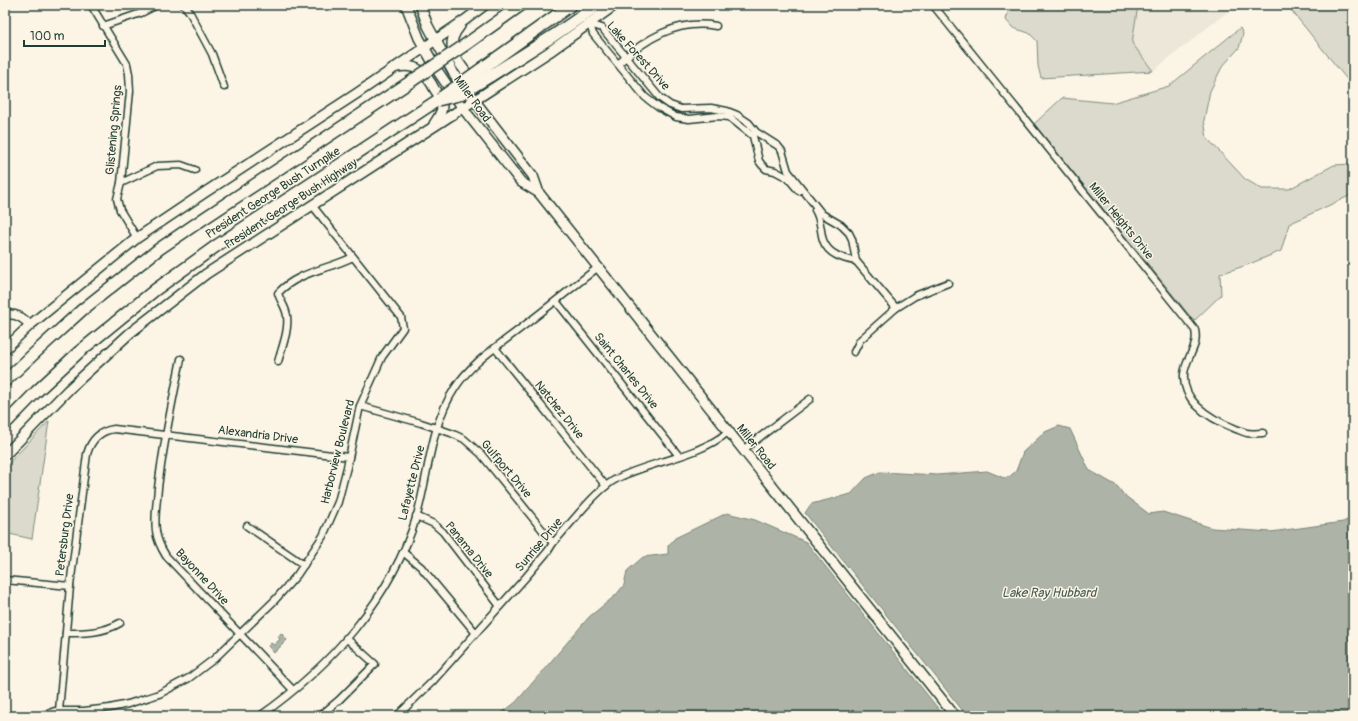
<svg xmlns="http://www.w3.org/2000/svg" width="1358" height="721" font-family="Pangolin,sans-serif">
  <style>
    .built { fill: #ece7d8 }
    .green { fill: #dcdacc; stroke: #7e8c80 }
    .water { fill: #aeb3a7; stroke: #758479 }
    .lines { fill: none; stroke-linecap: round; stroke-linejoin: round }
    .minor-casing { stroke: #1f3d34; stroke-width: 9 }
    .tertiary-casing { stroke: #1f3d34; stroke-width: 11 }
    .secondary-casing { stroke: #1f3d34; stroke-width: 12 }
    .motorway-casing { stroke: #1f3d34; stroke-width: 14 }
    .minor { stroke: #fcf5e5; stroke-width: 6 }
    .tertiary { stroke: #fcf5e5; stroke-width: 8 }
    .secondary { stroke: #fcf5e5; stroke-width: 9 }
    .motorway { stroke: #fcf5e5; stroke-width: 11 }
    .motorway-bridge-casing { stroke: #1f3d34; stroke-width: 14; stroke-linecap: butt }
    .motorway-bridge { stroke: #fcf5e5; stroke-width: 11 }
    .labels { text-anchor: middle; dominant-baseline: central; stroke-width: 3; stroke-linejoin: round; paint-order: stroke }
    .street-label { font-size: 12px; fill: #1f3d34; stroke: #fcf5e5 }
    .water-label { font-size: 13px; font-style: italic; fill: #435a51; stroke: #fcf5e5 }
  </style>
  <rect width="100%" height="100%" fill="#fcf5e5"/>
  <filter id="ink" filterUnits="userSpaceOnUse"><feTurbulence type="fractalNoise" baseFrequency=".025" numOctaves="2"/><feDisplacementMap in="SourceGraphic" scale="8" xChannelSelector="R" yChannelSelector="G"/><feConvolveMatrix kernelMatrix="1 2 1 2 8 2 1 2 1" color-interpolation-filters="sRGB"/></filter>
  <g filter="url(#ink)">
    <!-- built -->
    <path class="built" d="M1138,5H1236L1153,71L1132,43Z"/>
    <!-- green -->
    <g class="green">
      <path d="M1013,5H1138L1132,43L1153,71L1041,78L1038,66L1037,41L1029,33L1013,28L1006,20L1009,8Z"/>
      <path d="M1287,5H1353V87Z"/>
      <path d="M1240,28L1243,34L1239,48L1222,67L1210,91L1204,120L1207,138L1245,179L1262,189H1289L1334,165L1353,164V189L1349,196L1289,224L1281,251L1247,265L1220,274L1221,295L1194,321L1034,124L1062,98L1112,103L1169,86Z"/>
      <path d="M49,421L32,539L5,533V467Z"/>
    </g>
    <!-- water -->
    <g class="water">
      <path d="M1059,426L1070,429L1089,470L1117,486L1124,495L1149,514L1163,512L1212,528L1271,532L1343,522L1353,517V716H967L805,513L811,504L851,494L866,478L880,472L937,475L987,471L1004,478L1009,477L1016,471L1023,452L1045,432Z"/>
      <path d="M727,513L755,520L806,542L944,716H498L516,702L589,617L616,595L624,585L627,571L643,557L668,554V546L675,538Z"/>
      <path d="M281,633L287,640L274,653L268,646L271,643L274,645L280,639L278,637Z"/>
    </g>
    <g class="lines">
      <defs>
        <g id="minor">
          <path d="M91,5L127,64L129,74L130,91L121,183L117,199L120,210L137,238"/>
          <path d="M184,5L189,11L212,54L224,87"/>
          <path d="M933,5L1195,330C1199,348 1186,356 1184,374C1182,403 1213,420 1236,429C1239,430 1243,432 1247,433C1252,434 1258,433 1263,433"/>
          <path d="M590,24L602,28L660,98L670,105L681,109L711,108L727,111L737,115L749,123L756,132L778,146L782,151L788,171L822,214L841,225L849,233L852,239L856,261L896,308"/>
          <path d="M590,24L593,34L645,97L658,107L676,117L689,119L718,116L729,117L753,136L759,161L762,165L766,169L775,171L788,178L799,191"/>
          <path d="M103,26L141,13L157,5"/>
          <path d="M618,64C645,39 677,19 716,26"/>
          <path d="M121,183L157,166L181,165L195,170"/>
          <path d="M815,210C821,219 820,230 823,240C828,255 844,259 856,261"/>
          <path d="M556,301L679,456"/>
          <path d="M495,348L606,486"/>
          <path d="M854,352L860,340L896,308L915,296L948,283"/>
          <path d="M181,359C172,402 163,445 158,488C157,502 154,517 156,531C157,540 161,548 166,556L293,690"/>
          <path d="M278,362C282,347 289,331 287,316C286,307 280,301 278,293C299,271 327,270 353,257"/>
          <path d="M360,406L421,423L451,433L464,439L481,454L553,543"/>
          <path d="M743,450L810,399"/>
          <path d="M416,516L434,524L443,532L499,605"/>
          <path d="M247,526L304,565"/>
          <path d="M403,552L421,567L475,632"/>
          <path d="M5,580L70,586"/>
          <path d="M66,633C84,633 103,633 120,623"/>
          <path d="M59,711L70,586L87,454C91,440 99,431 114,429L349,457"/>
          <path d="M40,716L55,711H84L110,708L128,704L159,694L189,678L214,659L274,601L297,575L323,536L338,502L347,467L360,406L382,357L403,328L401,317L312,205"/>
          <path d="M260,716C330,667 392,598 417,515C429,473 430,426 455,388C471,363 498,346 521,328C547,308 572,288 597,268"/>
          <path d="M320,716L339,700L375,664L346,638"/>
          <path d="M397,716L433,681L526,577L548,551L553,543C570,525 597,488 618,478C652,461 698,457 728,432"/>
        </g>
        <path id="tertiary" d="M5,315C16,313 22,317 30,325"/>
        <g id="secondary">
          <path d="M406,5L419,38L437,70L462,107L521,182L539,193"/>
          <path d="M420,5L428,26L454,74L533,176L539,193L955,716"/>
          <path d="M460,26C442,47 458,61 471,79L474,81"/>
          <path d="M397,67C418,63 426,73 435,90C439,95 443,101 442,107C442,113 437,119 434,124"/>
          <path d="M5,349L30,325L137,238L204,193L356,94L465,20L485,5"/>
          <path d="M5,455L68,390L130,333L206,274L549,52L615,5"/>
        </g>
        <g id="motorway">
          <path d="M465,45L521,5"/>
          <path d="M484,67L571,5"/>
          <path d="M490,76L553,36L598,5"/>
          <path d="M5,381L38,350L82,310L159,249L206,217L413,80"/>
          <path d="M5,424L36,392L79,352L155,290L219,244L438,100"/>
        </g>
      </defs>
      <!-- minor casing -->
      <use href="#minor" class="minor-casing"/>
      <!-- tertiary casing -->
      <use href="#tertiary" class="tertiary-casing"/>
      <!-- secondary casing -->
      <use href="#secondary" class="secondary-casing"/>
      <!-- motorway casing -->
      <use href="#motorway" class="motorway-casing"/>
      <!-- minor -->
      <use href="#minor" class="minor"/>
      <!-- tertiary -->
      <use href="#tertiary" class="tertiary"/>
      <!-- secondary -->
      <use href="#secondary" class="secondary"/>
      <!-- motorway -->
      <use href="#motorway" class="motorway"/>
      <defs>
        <g id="motorway-bridge">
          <path d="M413,80L465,45"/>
          <path d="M442,97L484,67"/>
          <path d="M438,100L459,95L490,76"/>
        </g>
      </defs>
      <!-- motorway-bridge casing -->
      <use href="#motorway-bridge" class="motorway-bridge-casing"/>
      <!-- motorway-bridge -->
      <use href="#motorway-bridge" class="motorway-bridge"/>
    </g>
  </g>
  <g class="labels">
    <!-- street labels -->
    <g class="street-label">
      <text transform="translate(638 56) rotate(48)">Lake Forest Drive</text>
      <text transform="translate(472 99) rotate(54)">Miller Road</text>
      <text transform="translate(114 130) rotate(-85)">Glistening Springs</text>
      <text transform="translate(273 193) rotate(-33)">President George Bush Turnpike</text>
      <text transform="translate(291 204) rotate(-33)">President George Bush Highway</text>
      <text transform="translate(1121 221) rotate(51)">Miller Heights Drive</text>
      <text transform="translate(626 371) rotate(51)">Saint Charles Drive</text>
      <text transform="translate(559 410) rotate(51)">Natchez Drive</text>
      <text transform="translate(258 435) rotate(7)">Alexandria Drive</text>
      <text transform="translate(756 447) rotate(51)">Miller Road</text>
      <text transform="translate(338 452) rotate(-76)">Harborview Boulevard</text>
      <text transform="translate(506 469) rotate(50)">Gulfport Drive</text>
      <text transform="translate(412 483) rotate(-76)">Lafayette Drive</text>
      <text transform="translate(65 535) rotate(-83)">Petersburg Drive</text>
      <text transform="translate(539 545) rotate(-50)">Sunrise Drive</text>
      <text transform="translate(469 550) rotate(51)">Panama Drive</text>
      <text transform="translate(202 577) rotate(47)">Bayonne Drive</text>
    </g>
    <!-- water labels -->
    <g class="water-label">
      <text x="1049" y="593">Lake Ray Hubbard</text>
    </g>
  </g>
  <!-- margin -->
  <rect width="1358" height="721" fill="none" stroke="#fcf5e5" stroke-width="20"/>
  <rect x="10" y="10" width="1338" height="701" fill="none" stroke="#1f3d34" stroke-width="1.5" filter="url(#ink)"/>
  <!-- scale -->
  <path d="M24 40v6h81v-6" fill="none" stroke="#1f3d34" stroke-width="2"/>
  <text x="30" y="40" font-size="12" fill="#1f3d34" stroke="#fcf5e5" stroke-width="3" paint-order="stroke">100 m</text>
</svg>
